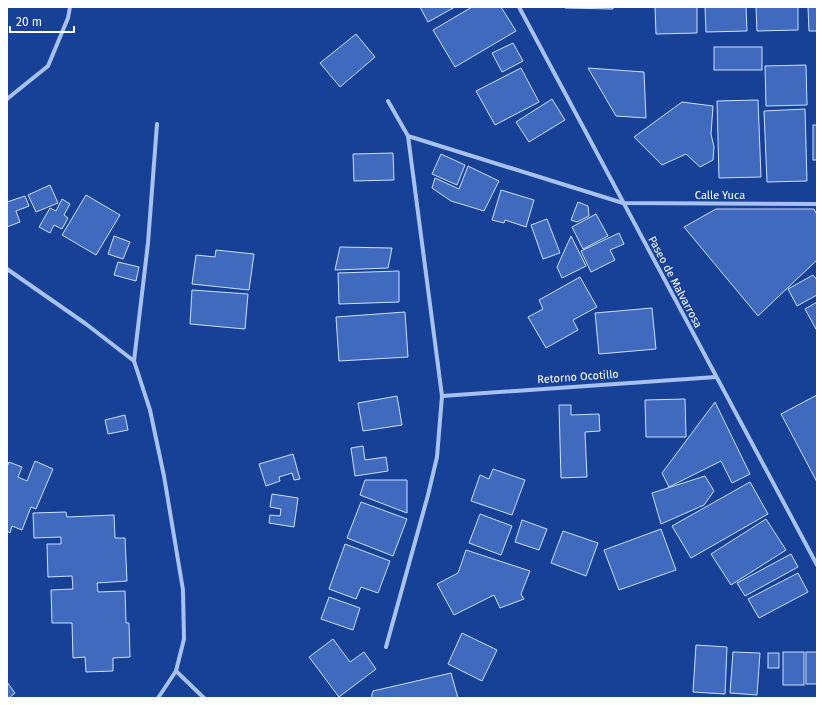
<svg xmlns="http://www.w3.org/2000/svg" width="824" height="705" font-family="'Fira Sans',sans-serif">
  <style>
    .building { fill: #3f6abd; stroke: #cfdffc }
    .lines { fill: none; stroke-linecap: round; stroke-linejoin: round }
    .street { stroke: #a8c1f1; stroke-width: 4 }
    .labels { text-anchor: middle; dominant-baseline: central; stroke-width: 3; stroke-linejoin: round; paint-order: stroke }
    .street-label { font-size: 11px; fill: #fff; stroke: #164196 }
  </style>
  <rect width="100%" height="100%" fill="#164196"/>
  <!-- building -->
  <g class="building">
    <path d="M420,7H455L428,22Z"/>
    <path d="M472,7H501L516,31L455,67L433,30Z"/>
    <path d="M565,7H613V9L565,8Z"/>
    <path d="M655,7H697V33L656,34Z"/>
    <path d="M705,7H746L747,31L706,32Z"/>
    <path d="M756,7H798V30L757,31Z"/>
    <path d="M808,7H817V31H809Z"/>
    <path d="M356,34L375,57L340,87L320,63Z"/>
    <path d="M513,43L523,61L502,72L492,53Z"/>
    <rect x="714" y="47" width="48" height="23"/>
    <path d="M806,65L807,105L766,106L765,66Z"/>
    <path d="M521,68L539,102L495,125L476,91Z"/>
    <path d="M588,68L644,72L646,118L616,116Z"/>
    <path d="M552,99L565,120L529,142L516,122Z"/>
    <path d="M758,100L761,177L719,178L717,101Z"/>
    <path d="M682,102L713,106L711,134L714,147L713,160L700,167L686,154L662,165L634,137Z"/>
    <path d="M805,109L807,181L767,182L764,111Z"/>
    <rect x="813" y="125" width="4" height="35"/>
    <path d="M393,153L394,180L354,181L353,154Z"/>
    <path d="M441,154L465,165L457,185L432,174Z"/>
    <path d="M468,166L499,181L484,211L451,201L432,188L435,178L459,189Z"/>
    <path d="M50,185L58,203L36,212L28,195Z"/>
    <path d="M501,190L534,200L526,227L505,220L504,223L492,220Z"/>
    <path d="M86,195L120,215L96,255L62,235Z"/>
    <path d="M25,196L29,206L16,211L20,222L7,227V202Z"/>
    <path d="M62,199L70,204L64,215L68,218L62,229L54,225L50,233L39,227L50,208L56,211Z"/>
    <path d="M578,202L588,206L589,216L577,222L571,220Z"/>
    <path d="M716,209H814L817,215V260L758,316L684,227Z"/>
    <path d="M596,214L608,236L583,249L572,227Z"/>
    <path d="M547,219L560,253L543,259L531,225Z"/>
    <path d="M619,233L624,244L610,250L615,260L591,272L581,251Z"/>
    <path d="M114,236L130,242L123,259L108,254Z"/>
    <path d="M571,236L586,266L562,278L557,267Z"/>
    <path d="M340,247L392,248L388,268L335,270Z"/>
    <path d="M216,250L254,254L249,290L192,284L196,255L215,257Z"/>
    <path d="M118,262L139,267L136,281L114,275Z"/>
    <path d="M399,271V302L339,304L338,273Z"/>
    <path d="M813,275L817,280V295L797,306L788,289Z"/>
    <path d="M580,277L597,307L573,320L578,330L546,348L528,317L543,309L539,300Z"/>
    <path d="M192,290L248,294L245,329L190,324Z"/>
    <path d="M817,302V331L805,309Z"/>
    <path d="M652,308L656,349L599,354L595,313Z"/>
    <path d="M405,312L408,357L339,361L336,317Z"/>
    <path d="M817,395V482L781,414Z"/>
    <path d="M397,396L402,425L363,431L358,403Z"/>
    <path d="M685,399L686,437H646L645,400Z"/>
    <path d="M715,402L750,474L732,483L721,461L669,487L662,473Z"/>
    <path d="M559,405H571V415L599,414L600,431L585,432L587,477L561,478Z"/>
    <path d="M125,415L128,430L108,434L105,420Z"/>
    <path d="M363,446L365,460L386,457L388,471L355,476L351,448Z"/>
    <path d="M293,454L300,479L294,480L292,473L279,477L280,481L266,486L259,464Z"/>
    <path d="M35,461L53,469L36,509L31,507L22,530L12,526L10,533L7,531V467L9,462L22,467L18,477L27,481Z"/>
    <path d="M493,469L525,480L512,515L471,501L480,475L489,479Z"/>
    <path d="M705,476L714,491L704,505L661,524L652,493Z"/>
    <path d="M365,480H407V513L360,495Z"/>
    <path d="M750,482L768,514L691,558L672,526Z"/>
    <path d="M272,494L298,498L294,527L269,523L270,515L280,516L281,509L270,507Z"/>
    <path d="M361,502L407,519L393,556L347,538Z"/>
    <path d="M66,512L67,517L114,515L115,538H125L127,581L97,583L98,592L125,591L126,623H129L130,657L113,658V671L86,672L85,657L73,658L72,623H52L51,590L73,589L72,576L48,577L47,544H61V537L34,538L33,513Z"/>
    <path d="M480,514L512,526L501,555L469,543Z"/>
    <path d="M766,519L786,550L731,585L711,554Z"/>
    <path d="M522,520L547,529L539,550L515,542Z"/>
    <path d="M661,529L676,570L619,590L604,550Z"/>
    <path d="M563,531L598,543L586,576L551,563Z"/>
    <path d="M345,544L390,561L378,593L361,587L356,599L329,589Z"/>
    <path d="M466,550L530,571L521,594L524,599L500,608L494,595L454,615L437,584L458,573Z"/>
    <path d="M791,554L798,567L745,596L737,583Z"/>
    <path d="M798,573L808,592L759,618L748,599Z"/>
    <path d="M329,597L360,608L353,630L321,619Z"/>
    <path d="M462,633L497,650L482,681L448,664Z"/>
    <path d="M333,639L350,662L364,652L376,669L339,697L309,657Z"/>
    <path d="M696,645L727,647L725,694L693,692Z"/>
    <path d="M733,652L760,653L757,695L730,693Z"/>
    <rect x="783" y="652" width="21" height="33"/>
    <rect x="806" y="652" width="11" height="32"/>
    <rect x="768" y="653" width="11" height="15"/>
    <path d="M451,673L458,698H371L373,691Z"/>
    <path d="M7,682L15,693L10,697L11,698H7Z"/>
  </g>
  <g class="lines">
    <!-- street -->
    <g class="street">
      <path d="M519,7L817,565"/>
      <path d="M7,99L48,66L68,18L70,7"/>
      <path d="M388,101L408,136L623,203L817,204"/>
      <path d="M7,269L86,324L134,361L150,410L164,476L183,590L184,639L176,671L158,698"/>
      <path d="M134,361L148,243L157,124"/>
      <path d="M442,396L716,377"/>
      <path d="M386,647L428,495L437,457L442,396L408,136"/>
      <path d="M176,671L204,698"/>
    </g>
  </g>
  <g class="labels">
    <!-- street labels -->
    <g class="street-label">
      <text x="720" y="195">Calle Yuca</text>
      <text transform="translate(675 282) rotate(62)">Paseo de Malvarrosa</text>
      <text transform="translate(578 377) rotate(-4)">Retorno Ocotillo</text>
    </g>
  </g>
  <!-- border -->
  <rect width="824" height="705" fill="none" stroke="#ffffff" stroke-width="16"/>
  <!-- scale -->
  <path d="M10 26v6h64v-6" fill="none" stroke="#ffffff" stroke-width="2"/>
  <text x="16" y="26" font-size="12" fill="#ffffff" stroke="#164196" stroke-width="3" paint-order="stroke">20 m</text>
</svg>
